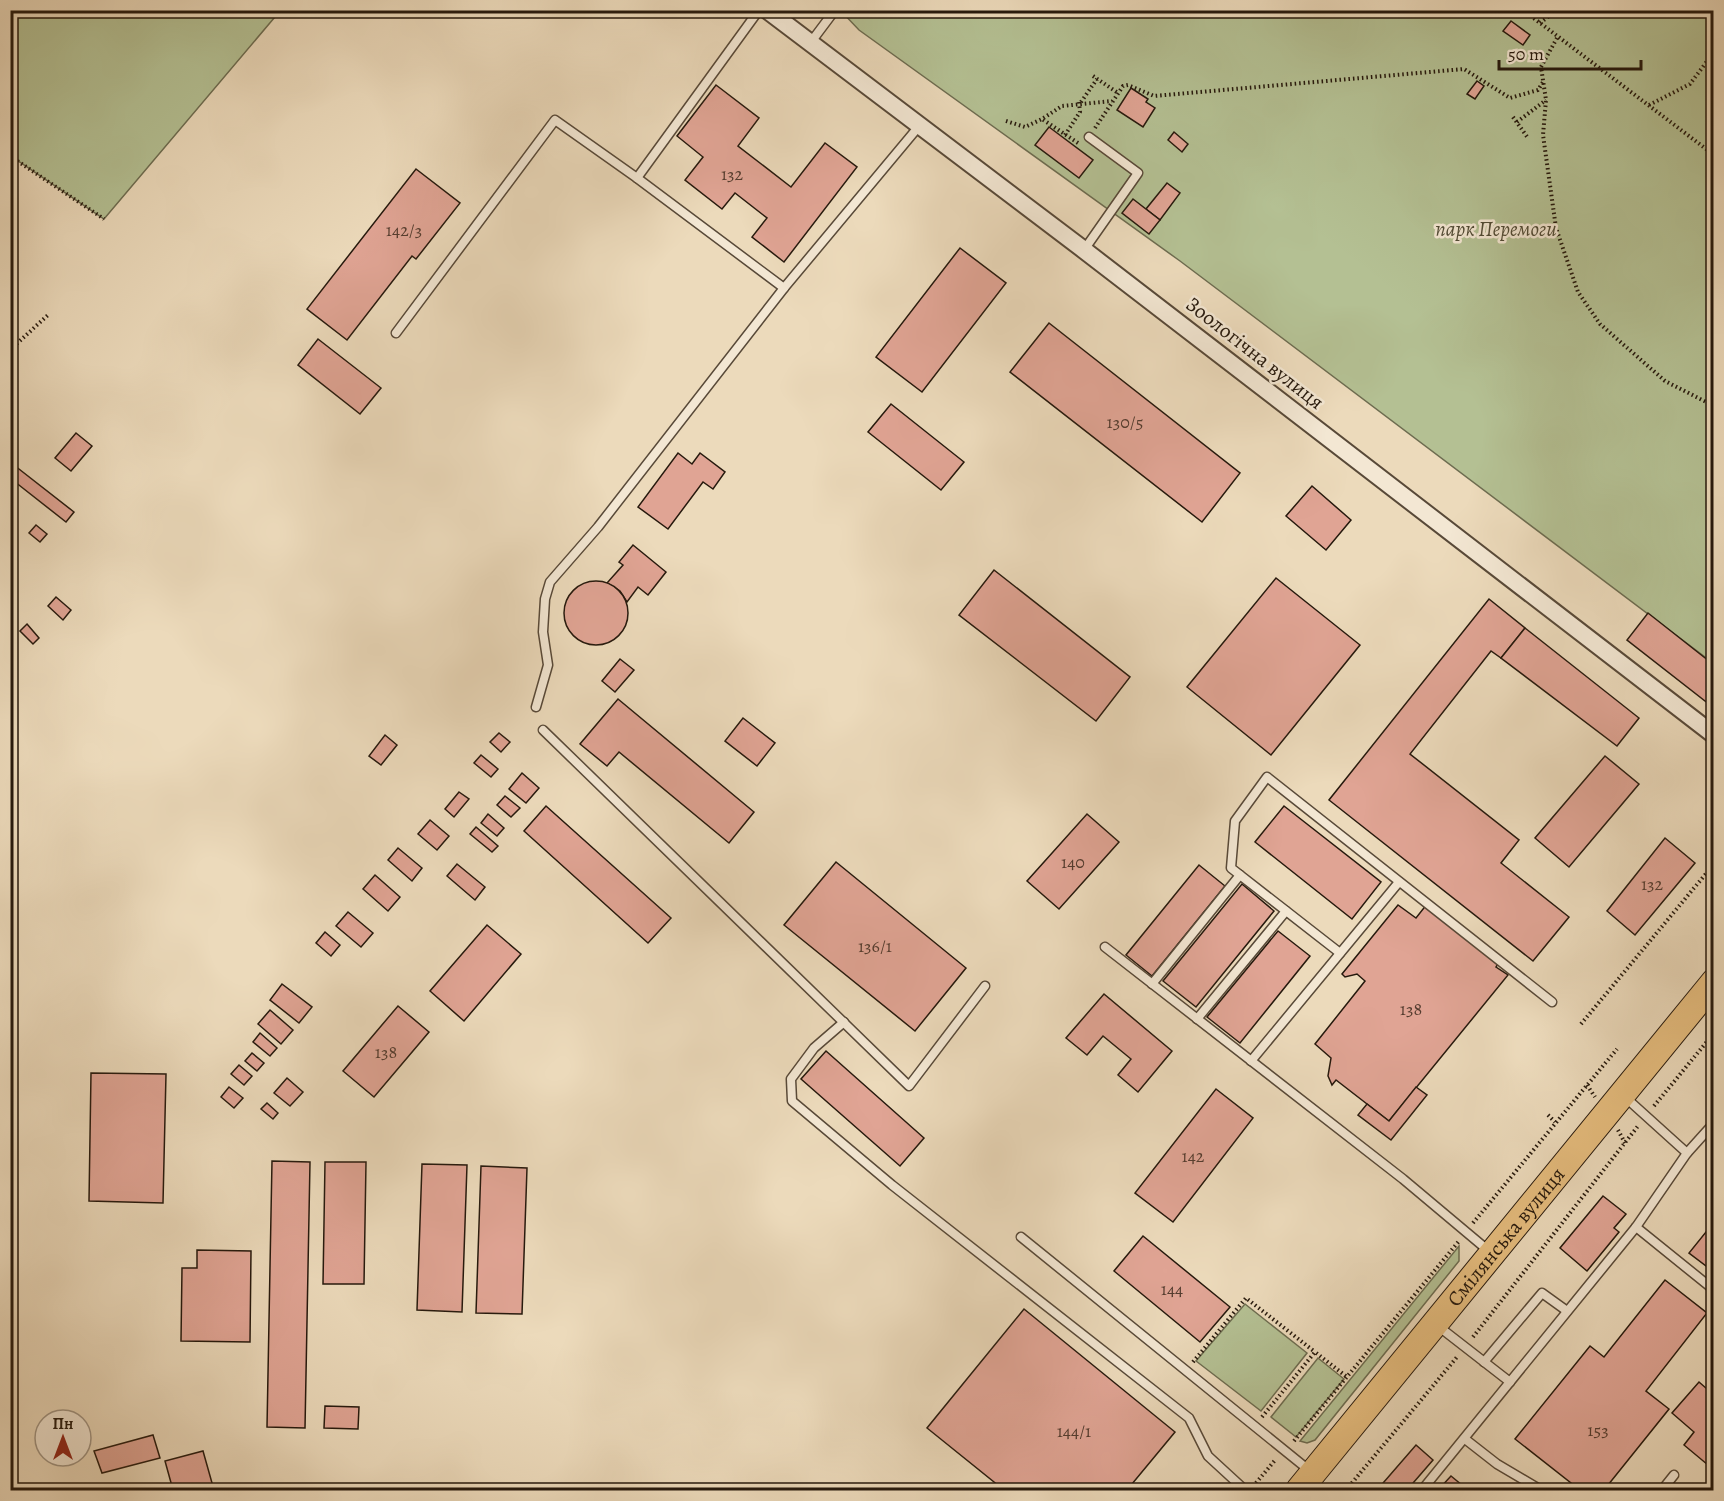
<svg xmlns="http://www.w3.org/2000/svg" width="1724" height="1501" font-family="Alegreya,serif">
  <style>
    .green { fill: #b4c093; stroke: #6d6c50; stroke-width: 1.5 }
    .building { fill: #e0a494; stroke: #26190d; stroke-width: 1.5 }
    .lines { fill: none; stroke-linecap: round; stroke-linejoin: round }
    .lane-casing { stroke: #584938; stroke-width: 11 }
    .street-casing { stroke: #584938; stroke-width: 20 }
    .primary-casing { stroke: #26190d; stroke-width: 28 }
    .path { stroke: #26190d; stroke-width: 4; stroke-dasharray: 1.5 3; stroke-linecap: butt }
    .lane { stroke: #f3e7d3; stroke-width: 8 }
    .street { stroke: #f3e7d3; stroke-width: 16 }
    .primary { stroke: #e6bd7e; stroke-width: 26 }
    .labels { text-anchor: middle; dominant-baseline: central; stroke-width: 5; stroke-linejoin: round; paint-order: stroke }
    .number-label { font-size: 18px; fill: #543c2f }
    .park-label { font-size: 21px; font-style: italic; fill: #514b35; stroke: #f3e7d3 }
    .street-label { font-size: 21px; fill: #26190d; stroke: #f3e7d3 }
  </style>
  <rect width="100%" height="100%" fill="#ecdabb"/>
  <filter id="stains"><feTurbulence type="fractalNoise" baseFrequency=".00333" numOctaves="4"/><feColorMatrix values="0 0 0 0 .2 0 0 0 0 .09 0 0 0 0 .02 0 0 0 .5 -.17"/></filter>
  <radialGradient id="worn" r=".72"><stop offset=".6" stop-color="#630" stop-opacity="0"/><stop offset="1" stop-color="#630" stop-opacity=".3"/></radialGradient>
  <!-- green -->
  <g class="green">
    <path d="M11,10H280V11L104,219L11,156Z"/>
    <path d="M841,11H1713V663L1180,261L859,30Z"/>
    <path d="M1459,1246V1261L1315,1440L1307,1443L1300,1441Z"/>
    <path d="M1245,1304L1307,1353L1261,1411L1196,1361Z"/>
    <path d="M1318,1358L1344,1379L1296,1437L1271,1417Z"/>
  </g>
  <!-- building -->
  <g class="building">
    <path d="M1511,21L1530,35L1523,45L1503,31Z"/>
    <path d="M1477,81L1484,86L1475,99L1467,94Z"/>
    <path d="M716,85L759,118L738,146L791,187L825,143L857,167L784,262L752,237L767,218L735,193L722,209L685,180L703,157L677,136Z"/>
    <path d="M1131,88L1148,99L1146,102L1155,108L1143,127L1117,110Z"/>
    <path d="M1049,127L1093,160L1079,178L1035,145Z"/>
    <path d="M1174,132L1188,144L1182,152L1168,140Z"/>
    <path d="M416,169L460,203L416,259L412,256L347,340L307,309Z"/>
    <path d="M1167,183L1180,193L1160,220L1146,209Z"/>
    <path d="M1133,199L1160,220L1149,234L1122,213Z"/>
    <path d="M960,248L1006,283L922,392L876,357Z"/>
    <path d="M1049,323L1240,473L1202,522L1010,372Z"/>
    <path d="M318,339L381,388L360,414L298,365Z"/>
    <path d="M891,404L964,462L941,490L868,432Z"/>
    <path d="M76,433L92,446L71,471L55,458Z"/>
    <path d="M678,453L692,464L700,453L725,472L713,489L703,482L668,529L638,507Z"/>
    <path d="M10,462L74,512L66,522L10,478Z"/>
    <path d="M1312,486L1351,520L1326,550L1286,516Z"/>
    <path d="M36,525L47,534L40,542L29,533Z"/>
    <path d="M633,545L666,572L648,595L638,587L627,602L620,591L607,583L623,565L619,562Z"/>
    <path d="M994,570L1130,677L1096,721L959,615Z"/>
    <path d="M1276,578L1360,645L1271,755L1187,687Z"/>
    <circle cx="596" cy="613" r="32"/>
    <path d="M56,597L71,610L63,620L48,606Z"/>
    <path d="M1489,599L1525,628L1501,658L1491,651L1410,754L1519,840L1501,863L1569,917L1533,961L1329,800Z"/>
    <path d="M1648,613L1714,665V708L1627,640Z"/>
    <path d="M27,624L39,638L33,644L20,631Z"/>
    <path d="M1525,628L1639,718L1617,746L1501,658Z"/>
    <path d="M620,659L634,670L615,692L602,681Z"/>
    <path d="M618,699L754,812L729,843L619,752L607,766L580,744Z"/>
    <path d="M743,718L775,743L757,766L725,741Z"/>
    <path d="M499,733L510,742L501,752L490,742Z"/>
    <path d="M385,735L397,745L381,765L369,756Z"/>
    <path d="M481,755L498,769L491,777L474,763Z"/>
    <path d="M1605,756L1639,784L1569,867L1535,838Z"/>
    <path d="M522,773L539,788L526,803L509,789Z"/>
    <path d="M459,792L469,799L454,817L445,809Z"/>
    <path d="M505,796L520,808L511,817L497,805Z"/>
    <path d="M546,806L671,918L648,943L524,831Z"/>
    <path d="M1284,806L1381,882L1352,919L1255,842Z"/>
    <path d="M488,814L504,828L497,836L481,823Z"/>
    <path d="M1087,814L1119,842L1059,909L1027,881Z"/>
    <path d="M430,820L449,836L437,850L418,834Z"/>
    <path d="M476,827L498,846L492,852L470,834Z"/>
    <path d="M1665,838L1695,863L1635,935L1607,911Z"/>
    <path d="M398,848L422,868L412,881L388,860Z"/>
    <path d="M836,862L966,968L915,1031L784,925Z"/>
    <path d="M457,864L485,887L475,900L447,876Z"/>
    <path d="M1199,865L1225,886L1152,976L1126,955Z"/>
    <path d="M375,875L400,897L388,911L363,889Z"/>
    <path d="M1242,884L1274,911L1196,1007L1163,981Z"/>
    <path d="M1427,904L1499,962L1496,967L1508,975L1389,1121L1336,1080L1332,1085L1328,1076L1331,1058L1315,1044L1365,981L1357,974L1345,977L1342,974L1398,905L1416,918Z"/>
    <path d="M348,912L373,933L361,947L336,926Z"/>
    <path d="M487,925L521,954L464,1021L430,991Z"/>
    <path d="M1278,931L1310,956L1240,1043L1207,1017Z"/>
    <path d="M325,932L340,945L331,956L316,943Z"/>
    <path d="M282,984L312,1007L299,1023L270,1000Z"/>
    <path d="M1104,994L1172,1051L1138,1092L1118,1075L1131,1059L1103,1036L1087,1055L1066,1038Z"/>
    <path d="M398,1006L429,1032L374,1097L343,1071Z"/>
    <path d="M270,1010L293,1030L281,1044L258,1024Z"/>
    <path d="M260,1033L277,1048L270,1056L253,1042Z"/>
    <path d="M826,1051L924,1138L900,1166L801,1079Z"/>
    <path d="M252,1053L264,1063L257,1071L245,1061Z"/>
    <path d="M239,1065L252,1076L244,1085L231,1074Z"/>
    <path d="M91,1073L166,1074L163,1203L89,1201Z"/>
    <path d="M287,1078L303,1092L290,1106L274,1093Z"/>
    <path d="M229,1087L243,1098L234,1108L221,1097Z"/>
    <path d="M1416,1087L1427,1095L1391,1140L1358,1115L1367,1104L1389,1121Z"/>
    <path d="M1216,1089L1253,1118L1173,1222L1135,1193Z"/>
    <path d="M267,1103L278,1113L273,1119L261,1109Z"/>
    <path d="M272,1161L310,1162L305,1428L267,1427Z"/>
    <path d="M325,1162H366L364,1284H323Z"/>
    <path d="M422,1164L467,1165L462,1312L417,1310Z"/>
    <path d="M481,1166L527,1168L522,1314L476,1313Z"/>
    <path d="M1603,1196L1626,1214L1614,1228L1619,1232L1587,1271L1560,1248Z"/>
    <path d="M1714,1222V1272L1689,1253Z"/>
    <path d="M1143,1236L1230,1307L1200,1342L1114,1271Z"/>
    <path d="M197,1250L251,1251L250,1342L181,1341L182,1268H197Z"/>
    <path d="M1665,1280L1707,1313L1646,1391L1669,1409L1604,1490H1580L1515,1439L1590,1346L1604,1357Z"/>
    <path d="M1024,1309L1175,1432L1127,1490H1004L927,1428Z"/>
    <path d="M1699,1382L1714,1395V1470L1684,1445L1694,1432L1672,1413Z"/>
    <path d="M325,1406L359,1407L358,1429L324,1428Z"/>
    <path d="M153,1435L160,1458L102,1473L94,1451Z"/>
    <path d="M1416,1445L1433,1460L1407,1490H1377Z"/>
    <path d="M203,1451L214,1490H173L165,1461Z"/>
    <path d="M1451,1476L1468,1490H1438Z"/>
  </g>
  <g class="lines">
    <defs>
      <g id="lane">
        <path d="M811,42L835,10"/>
        <path d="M637,178L784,288"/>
        <path d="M1084,250L1138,173L1089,137"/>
        <path d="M396,333L555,120L637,178L759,10"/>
        <path d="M536,707L548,665L543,632L545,599L550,582L598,527L784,288L920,125"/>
        <path d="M543,730L909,1086L985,986"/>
        <path d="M1105,947L1403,1179L1490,1252"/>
        <path d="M1340,953L1231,868L1235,821L1267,777L1552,1002"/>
        <path d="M1152,984L1240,875"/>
        <path d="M1197,1019L1286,911"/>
        <path d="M844,1022L814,1048L791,1079L792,1101L892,1185L1189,1418L1208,1456L1245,1490"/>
        <path d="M1251,1061L1399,882"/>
        <path d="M1687,1153L1714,1123"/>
        <path d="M1636,1227L1714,1290"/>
        <path d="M1021,1237L1310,1471"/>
        <path d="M1438,1326L1510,1382"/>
        <path d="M1484,1362L1542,1293L1567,1311"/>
        <path d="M1465,1439L1497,1464L1541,1490"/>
        <path d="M1422,1490L1636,1227L1687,1153L1625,1097"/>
        <path d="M1662,1490L1674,1475"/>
      </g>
      <path id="street" d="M767,10L1084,250L1714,735"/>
      <g id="primary">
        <path id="s1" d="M1299,1490L1714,982"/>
      </g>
    </defs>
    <!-- lane casing -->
    <use href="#lane" class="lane-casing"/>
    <!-- street casing -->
    <use href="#street" class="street-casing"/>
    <!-- primary casing -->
    <use href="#primary" class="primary-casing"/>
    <!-- path -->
    <g class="path">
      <path d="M1523,10L1714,155"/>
      <path d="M1540,23L1557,10"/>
      <path d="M1557,38L1541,67L1546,100L1543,135L1556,228L1578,292L1600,324L1665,381L1714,406"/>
      <path d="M1093,76L1118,93"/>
      <path d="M1081,102L1097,79"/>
      <path d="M1649,105L1690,84L1714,52"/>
      <path d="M1513,117L1528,138"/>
      <path d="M1006,121L1025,127L1042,119"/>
      <path d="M1517,122L1546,100"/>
      <path d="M1095,128L1123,86L1128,85L1154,96L1464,69L1510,98L1538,90L1543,82"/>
      <path d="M1065,135L1080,112L1079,102"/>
      <path d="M1078,143L1042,119L1062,106L1112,101"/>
      <path d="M10,156L104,219"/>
      <path d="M10,350L49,314"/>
      <path d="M1581,1024L1714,864"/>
      <path d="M1587,1085L1595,1097"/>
      <path d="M1654,1106L1714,1033"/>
      <path d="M1548,1115L1555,1122"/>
      <path d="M1618,1130L1625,1143"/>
      <path d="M1473,1223L1617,1049"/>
      <path d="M1473,1337L1638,1126"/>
      <path d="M1193,1362L1246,1298L1315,1352"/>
      <path d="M1262,1417L1315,1352L1347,1377"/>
      <path d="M1294,1441L1459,1241"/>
      <path d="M1256,1483L1276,1459"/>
      <path d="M1346,1490L1457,1357"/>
    </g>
    <!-- lane -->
    <use href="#lane" class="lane"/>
    <!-- street -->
    <use href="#street" class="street"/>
    <!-- primary -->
    <use href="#primary" class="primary"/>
  </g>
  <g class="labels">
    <!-- number labels -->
    <g class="number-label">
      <text x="732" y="174">132</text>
      <text x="404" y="230">142/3</text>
      <text x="1125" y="422">130/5</text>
      <text x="1073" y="862">140</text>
      <text x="1652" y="884">132</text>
      <text x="875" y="946">136/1</text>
      <text x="1411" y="1009">138</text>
      <text x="386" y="1052">138</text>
      <text x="1193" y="1156">142</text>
      <text x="1172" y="1289">144</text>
      <text x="1598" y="1430">153</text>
      <text x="1074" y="1431">144/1</text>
    </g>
    <!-- park labels -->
    <g class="park-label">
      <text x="1496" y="229">парк Перемоги</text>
    </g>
    <!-- street labels -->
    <g class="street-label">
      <text transform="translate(1255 353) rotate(38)">Зоологічна вулиця</text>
      <text stroke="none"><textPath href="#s1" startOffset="327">Смілянська вулиця</textPath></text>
    </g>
  </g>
  <!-- margin -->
  <rect width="1724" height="1501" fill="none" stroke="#ecdabb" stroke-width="36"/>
  <rect x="12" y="12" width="1700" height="1477" fill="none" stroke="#26190d" stroke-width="3"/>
  <rect x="18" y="18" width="1688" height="1465" fill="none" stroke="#26190d" stroke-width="1.5"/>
  <!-- north arrow -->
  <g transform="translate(63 1438)"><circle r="28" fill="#f3e7d3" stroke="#a19584" stroke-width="1.5"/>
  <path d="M0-4.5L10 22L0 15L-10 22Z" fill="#8f2418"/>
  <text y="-9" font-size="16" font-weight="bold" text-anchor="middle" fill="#26190d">Пн</text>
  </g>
  <!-- scale -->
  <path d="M1499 60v9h142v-9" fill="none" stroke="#26190d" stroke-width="3"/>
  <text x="1508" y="60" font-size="18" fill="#26190d" stroke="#f3e7d3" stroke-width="4.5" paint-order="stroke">50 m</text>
  <rect width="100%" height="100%" filter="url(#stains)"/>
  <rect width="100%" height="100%" fill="url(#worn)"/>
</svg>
